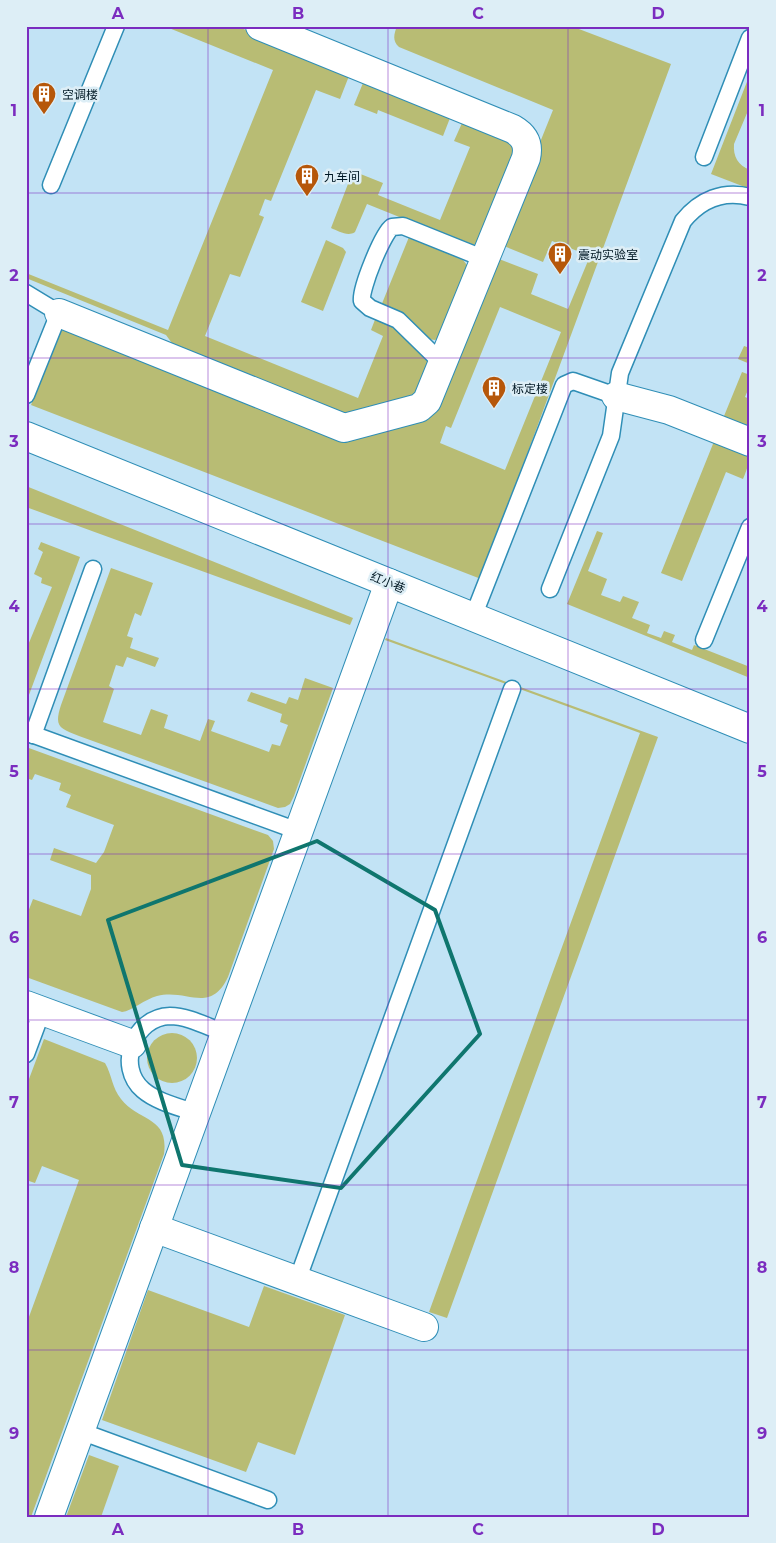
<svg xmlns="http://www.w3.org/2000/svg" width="776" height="1543" font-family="Montserrat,'Noto Sans SC',sans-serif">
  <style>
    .green { fill: #b8bc74; fill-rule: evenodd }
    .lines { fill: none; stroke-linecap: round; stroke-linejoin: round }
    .service-casing { stroke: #2f8eb6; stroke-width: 19 }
    .minor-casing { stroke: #2f8eb6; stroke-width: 30 }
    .tertiary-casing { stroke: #2f8eb6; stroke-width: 30 }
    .service { stroke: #fff; stroke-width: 16 }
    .minor { stroke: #fff; stroke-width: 28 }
    .tertiary { stroke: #fff; stroke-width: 28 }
    .marked { fill: none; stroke: #0f766e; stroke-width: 4; stroke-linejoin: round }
    .grid { fill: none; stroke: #7b2cbf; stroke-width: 1; stroke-opacity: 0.55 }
    .labels { text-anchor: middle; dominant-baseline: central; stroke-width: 5; stroke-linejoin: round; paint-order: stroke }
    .poi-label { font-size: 12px; fill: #001824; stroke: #ddeef6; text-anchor: start }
    .street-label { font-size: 12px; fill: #001824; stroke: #ddeef6 }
    .neatline { fill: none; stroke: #7b2cbf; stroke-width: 2 }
    .grid-label { font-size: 16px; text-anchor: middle; font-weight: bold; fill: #7b2cbf }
  </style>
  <rect width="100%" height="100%" fill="#c2e3f5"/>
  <!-- green -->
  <g class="green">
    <path d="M164,26H236L306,54L349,76L340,99L316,90L271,201L265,199L259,215L264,217L240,277L230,274L205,336L358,398L383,336L371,330L376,317L394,324L426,357L429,362L417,395L345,418L177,350L166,335L26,278V273L168,330L273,70Z"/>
    <path d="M397,26H571L671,64L481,579L31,405L64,324L343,436L431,414L499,259L538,274L531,294L568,309L590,256L552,241L543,262L504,246L508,222L553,110L399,47C392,41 394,34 397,26ZM500,307L561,332L505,470L440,443L446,426L451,428Z"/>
    <path d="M750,74V106L734,144C733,157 738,165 750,170V189L711,174Z"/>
    <path d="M365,81L450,118L443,136L378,110L377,114L354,105L363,83Z"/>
    <path d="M462,123L508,137L515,151L479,242L474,245H469L367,204L355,232C348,237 338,231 331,228L353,171L383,183L378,195L440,220L470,147L454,141Z"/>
    <path d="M409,237L463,260L467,265L468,269L440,338L435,340L427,339L381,306Z"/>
    <path d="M326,240L343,248L346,252L323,311L301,302Z"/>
    <path d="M744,346L750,348V364L738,359Z"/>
    <path d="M742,372L750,375V385L745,397L750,399V432L722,421Z"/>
    <path d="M715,439L745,452C751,461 747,469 743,479L726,472L682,581L661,573Z"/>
    <path d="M26,486L353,618L350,625L26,507Z"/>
    <path d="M597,531L603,533L588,571L607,579L601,595L620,602L623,596L639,602L632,618L650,625L647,633L661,638L664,631L675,635L672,642L692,650L694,645L750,667V678L567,604Z"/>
    <path d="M41,542L80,557L26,703V650L52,587L41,583L42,578L34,574L43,552L38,549Z"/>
    <path d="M111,568L153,583L141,616L135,613L127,636L133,638L130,648L159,658L155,667L127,657L123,667L116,665L109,686L114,689L103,722L141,735L151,709L168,715L164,728L200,741L208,719L215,721L211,731L269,752L272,744L280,746L288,725L280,722L282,714L247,701L251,692L286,704L289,697L298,700L305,678L333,688L294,796L290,804L285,807L278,808L79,736C59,728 54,727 61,705Z"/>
    <path d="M386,638L658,737L447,1318L429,1312L640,733L385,640Z"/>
    <path d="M26,747L268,835L273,841L274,849L228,977C210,1015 187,988 157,996C145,999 132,1011 122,1012L26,977V911L28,912L33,899L81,916L91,889V875L50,860L54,848L96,863L104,852L114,825L66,807L71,795L59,790L61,783L35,774L32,780L26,778Z"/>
    <circle cx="172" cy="1058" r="25"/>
    <path d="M44,1039L105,1063C112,1075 112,1088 121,1099C139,1122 169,1116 164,1154L31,1517H26V1325L79,1180L42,1166L35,1183L26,1180V1087Z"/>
    <path d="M264,1286L345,1315L295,1455L258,1442L246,1472L102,1420L148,1290L249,1327Z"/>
    <path d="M89,1455L119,1466L101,1517H66Z"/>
  </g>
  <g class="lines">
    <defs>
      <g id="service">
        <path d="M704,157L750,38"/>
        <path d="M51,185L116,26"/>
        <path d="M26,293L59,313L26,395"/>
        <path d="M443,364L398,320L370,308L362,301C360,289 383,233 392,227L403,226L485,259"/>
        <path d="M550,589L611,436L620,373L683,221C700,200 723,190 750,197"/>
        <path d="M473,617L564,385L573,381L616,396"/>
        <path d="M704,640L750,527"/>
        <path d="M26,732L298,831"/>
        <path d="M33,735L93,569"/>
        <path d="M26,1054L42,1011"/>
        <path d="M196,1113C179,1107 157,1102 143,1090C116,1067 133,1017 170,1016C188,1016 208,1027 225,1033"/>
        <path d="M297,1281L512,689"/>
        <path d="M80,1431L268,1500"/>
      </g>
      <g id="minor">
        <path d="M59,313L344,428L419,408L427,401L526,158C529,145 525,136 513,129L260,26"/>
        <path d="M616,396L669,410L750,442"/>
        <path d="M26,1005L132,1044"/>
        <path d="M154,1228L424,1327"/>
        <path d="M49,1517L389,583"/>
      </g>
      <path id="tertiary" d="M26,436L750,729"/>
    </defs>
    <!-- service casing -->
    <use href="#service" class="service-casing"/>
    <!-- minor casing -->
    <use href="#minor" class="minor-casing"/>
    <!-- tertiary casing -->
    <use href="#tertiary" class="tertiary-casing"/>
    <!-- service -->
    <use href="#service" class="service"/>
    <!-- minor -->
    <use href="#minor" class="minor"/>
    <!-- tertiary -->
    <use href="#tertiary" class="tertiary"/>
  </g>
  <!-- marked area -->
  <path class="marked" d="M317,841L435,910L480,1034L341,1188L182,1165L108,920Z"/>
  <!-- grid -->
  <path class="grid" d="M208,26V1517M388,26V1517M568,26V1517M26,193H750M26,358H750M26,524H750M26,689H750M26,854H750M26,1020H750M26,1185H750M26,1350H750"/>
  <!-- icons -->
  <defs>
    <symbol id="building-pin" viewBox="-11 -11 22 30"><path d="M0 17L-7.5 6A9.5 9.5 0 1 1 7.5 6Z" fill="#b6570a" stroke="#ddeef6"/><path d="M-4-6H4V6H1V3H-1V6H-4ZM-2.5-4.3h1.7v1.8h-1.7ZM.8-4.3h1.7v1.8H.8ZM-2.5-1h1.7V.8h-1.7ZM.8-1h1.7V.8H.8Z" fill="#fff"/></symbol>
  </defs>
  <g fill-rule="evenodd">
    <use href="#building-pin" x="30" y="80" width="28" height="38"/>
    <use href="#building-pin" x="293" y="162" width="28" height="38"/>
    <use href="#building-pin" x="546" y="240" width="28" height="38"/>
    <use href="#building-pin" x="480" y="374" width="28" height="38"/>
  </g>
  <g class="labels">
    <!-- poi labels -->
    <g class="poi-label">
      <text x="62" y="94">空调楼</text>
      <text x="324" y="176">九车间</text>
      <text x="578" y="254">震动实验室</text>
      <text x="512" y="388">标定楼</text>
    </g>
    <!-- street labels -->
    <g class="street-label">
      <text transform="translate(388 582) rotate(22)">红小巷</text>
    </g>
  </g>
  <!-- border -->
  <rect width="776" height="1543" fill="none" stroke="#ddeef6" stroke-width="55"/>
  <rect x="28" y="28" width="720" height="1488" class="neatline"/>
  <g class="grid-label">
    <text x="118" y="19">A</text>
    <text x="298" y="19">B</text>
    <text x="478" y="19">C</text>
    <text x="658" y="19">D</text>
    <text x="14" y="116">1</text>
    <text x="762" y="116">1</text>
    <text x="14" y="281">2</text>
    <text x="762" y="281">2</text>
    <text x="14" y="447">3</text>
    <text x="762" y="447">3</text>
    <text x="14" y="612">4</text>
    <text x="762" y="612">4</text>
    <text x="14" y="777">5</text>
    <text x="762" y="777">5</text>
    <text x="14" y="943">6</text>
    <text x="762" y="943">6</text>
    <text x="14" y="1108">7</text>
    <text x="762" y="1108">7</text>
    <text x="14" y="1273">8</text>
    <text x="762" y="1273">8</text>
    <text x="14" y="1439">9</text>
    <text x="762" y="1439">9</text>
    <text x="118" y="1535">A</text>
    <text x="298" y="1535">B</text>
    <text x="478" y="1535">C</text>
    <text x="658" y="1535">D</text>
  </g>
</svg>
